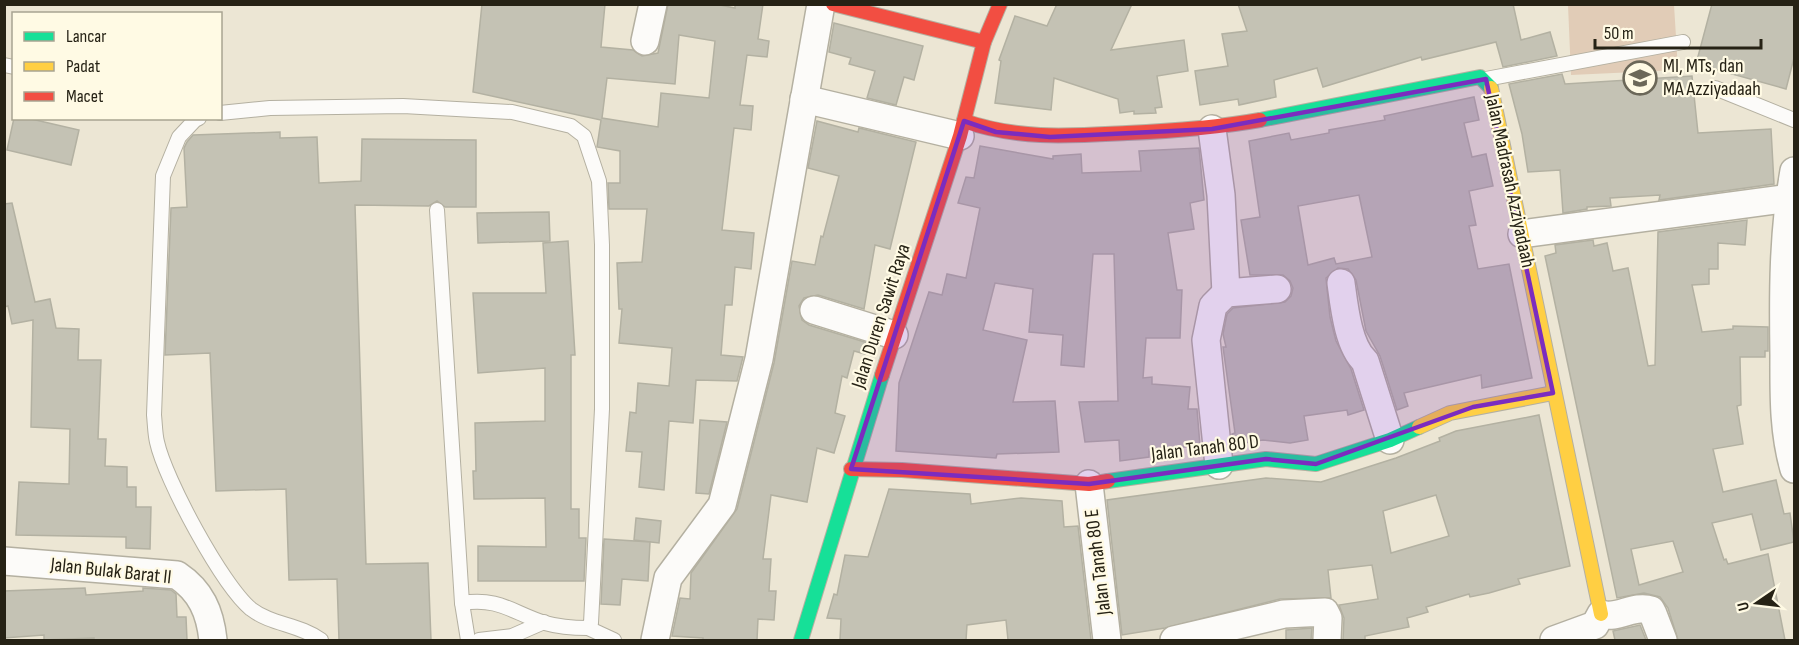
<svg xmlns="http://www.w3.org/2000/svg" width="1799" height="645" font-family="'Sofia Sans Condensed',sans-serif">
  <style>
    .green { fill: #e1ccb7 }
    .building { fill: #c4c2b4; stroke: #b3b1a2; stroke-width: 1.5; fill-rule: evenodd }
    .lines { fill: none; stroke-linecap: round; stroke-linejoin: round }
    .lane-casing { stroke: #b4b0a1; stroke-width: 16 }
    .street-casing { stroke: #b4b0a1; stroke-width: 30 }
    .fast-casing { stroke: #b4b0a1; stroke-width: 16 }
    .slow-casing { stroke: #b4b0a1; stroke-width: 16 }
    .jam-casing { stroke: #b4b0a1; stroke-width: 16 }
    .lane { stroke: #fcfbf9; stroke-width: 14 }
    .street { stroke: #fcfbf9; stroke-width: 27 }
    .fast { stroke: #16e098; stroke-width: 14 }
    .slow { stroke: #ffcf43; stroke-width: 14 }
    .jam { stroke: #f24e42; stroke-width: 14 }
    .marked { fill: #7b2cbf; fill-opacity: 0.2; stroke: #7b2cbf; stroke-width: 4.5; stroke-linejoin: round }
    .labels { text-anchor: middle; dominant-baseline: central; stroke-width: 4.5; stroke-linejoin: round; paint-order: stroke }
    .poi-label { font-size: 20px; fill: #262215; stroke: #fffae4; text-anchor: start }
    .street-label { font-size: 20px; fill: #262215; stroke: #fffae4 }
  </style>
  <rect width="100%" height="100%" fill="#ece6d4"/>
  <!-- green -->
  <path class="green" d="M1568,5H1674L1678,70L1571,75Z"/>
  <!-- building -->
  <g class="building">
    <path d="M482,4H605L601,47L633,50L642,56L658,53L668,4H715L735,8V4H763L758,39L769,41L767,57L747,55L740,105L753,106L751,130L734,128L722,230L754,233L751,269L735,267L732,305H725L721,355L743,357L737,381L696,380L693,423L669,421L664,490L639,487L642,452L626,451L630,412L636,413L638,383L669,386L672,348L619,343L622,309H619L617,263L642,262L647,209H609L608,183H620V151L597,147L601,120L473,92ZM679,35L715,41L709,98L661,93L658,127L602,118L607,78L675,84Z"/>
    <path d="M1057,4H1132L1111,50L1184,40L1188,71L1157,76L1162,107L1155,108L1156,113L1134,114V111L1120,113L1118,99L1054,78L1051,110L995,103L1001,61L999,60L1015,16L1047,26Z"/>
    <path d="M1238,4H1513L1521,40L1550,32L1557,56L1503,67L1496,42L1422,60L1421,57L1323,87L1317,68L1274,80L1276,97L1239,105L1238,99L1200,105L1195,71L1228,66L1222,34L1247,31Z"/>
    <path d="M1712,4H1794V58L1786,89L1696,64Z"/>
    <path d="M834,23L923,46L914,80L904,77L896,105L867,98L875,71L849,64L851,58L829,52Z"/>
    <path d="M1562,74L1565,84L1692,76L1698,133L1771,129L1774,184L1659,200L1660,195L1610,198L1611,206L1587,207V209L1563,213L1560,170L1528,172L1522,134L1509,84Z"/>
    <path d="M1474,97L1479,120L1464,123L1472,157L1486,154L1493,186L1469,191L1476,225L1469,226L1478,269L1509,264L1532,378L1482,388L1481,375L1404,393L1408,406L1397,410L1380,356L1366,331L1356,280L1348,269L1338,268L1326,278L1330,317L1336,341L1351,369L1364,410L1348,415L1347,410L1304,416L1308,440L1290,443L1263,440L1233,445L1232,434L1235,433L1223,347H1226L1223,334L1227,314L1233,308L1285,302L1291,296L1293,288L1290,281L1283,275H1250L1241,220L1260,217L1249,141L1289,133L1291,140L1329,133V130L1385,120L1384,116ZM1359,195L1372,257L1336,264L1334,258L1308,265L1298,206Z"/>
    <path d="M14,118H27L79,130L71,165L7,150Z"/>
    <path d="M817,121L858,132L859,128L916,142L890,249L875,245L864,309L818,295L804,298L799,306L802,320L809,325L868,343L865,354L854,351L847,378L842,376L835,413L845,416L834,453L817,448L807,502L771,495L763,559H771L769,591H776L774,620L758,619L757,640H703V638L672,636L680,598L690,599L691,573L737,509L774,363L792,261L815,265L821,236L823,237L839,176L808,168Z"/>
    <path d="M280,132V138L317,137L319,183L361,181L362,139L476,140V207H445L437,201L429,206L355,205L366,564L428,563L431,640H339L337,579L289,580L286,489L216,491L210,353L165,355L171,208L187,207L184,148L187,142L193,135Z"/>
    <path d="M980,146L1053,159V156L1081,154L1082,173L1141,171L1139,151L1199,148L1204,200L1190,203L1194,229L1168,233L1177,290H1182L1180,338H1146L1143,378L1152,377V384L1190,387L1188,409H1197L1200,446L1149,449V457L1120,461L1119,440L1085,442L1079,402L1118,401L1114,254H1093L1084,367L1061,365L1063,335L1029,332L1033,289L995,283L983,330L1027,340L1013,402L1055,401L1059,452L997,454L996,458L896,451L899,383L929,292L942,295L947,274L966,278L980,208L958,203L966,177L974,178Z"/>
    <path d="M12,203L35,302L50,299L56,328L79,329L78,360H101L98,439H106L105,466L127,467V487H136V507H151L150,549L126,548V537L16,535L19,482L69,484L70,429L31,427L33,320L12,324L8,306L4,307V204Z"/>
    <path d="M549,212L550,241L478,243L477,213Z"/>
    <path d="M1747,220L1745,245L1718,243V269H1709V284L1692,285L1702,332L1733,329V326L1768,327V351H1765V357H1740L1741,405L1737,406L1743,444L1713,449L1723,492L1776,480L1784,514L1790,513L1794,542L1761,550L1752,514L1712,523L1724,560L1726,559L1728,564L1768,554L1785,640H1678L1668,608L1660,597L1644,593L1617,598L1545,256L1556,253L1555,245L1593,240L1594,246L1607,243L1613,271L1628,268L1648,366L1655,365L1658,232ZM1673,541L1683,572L1639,585L1631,549Z"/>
    <path d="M568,241L575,355H571V509H579V538H586L584,581H478V546L546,547L545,498L474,499L473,471H476L475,423L545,421V368L478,373L473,293H546L543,243Z"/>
    <path d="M1539,415L1570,566L1518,579L1520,584L1489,593L1470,597L1469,594L1426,607L1428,612L1407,618L1409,627L1365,636V640H1343L1344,618L1339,605L1378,599L1372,565L1328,570L1331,598L1280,599L1165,628L1122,635L1107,500L1266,478L1321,482L1396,458L1440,441L1439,438L1456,431ZM1436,495L1449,536L1391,553L1383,511Z"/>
    <path d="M700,420L727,422L709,494L696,493Z"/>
    <path d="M889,489L970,494L971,504L1021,498L1062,501L1064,527L1078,526L1091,640H1008L1006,620L967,625L966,640H840L841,619L827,618L834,594L837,595L845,555L868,557Z"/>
    <path d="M636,518L661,521L659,543L634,540Z"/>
    <path d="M604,539L650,542L648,581L622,579L620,605L601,604Z"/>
    <path d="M85,588L86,595L143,591V588L171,590L176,594L177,617H186L187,640H94V638L44,640V635L4,638V591Z"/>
    <path d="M1640,625L1646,640H1615L1613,631Z"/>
    <path d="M1312,628L1311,640H1286V630Z"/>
  </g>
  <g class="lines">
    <defs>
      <g id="lane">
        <path d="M4,65L14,67"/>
        <path d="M1486,79L1683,42"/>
        <path d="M1715,88L1794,120"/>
        <path d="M220,113L270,108L403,106L512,112L571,126L584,136L599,181L602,245V409L591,623L588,628C573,628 559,627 545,623C513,613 499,597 462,603"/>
        <path d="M199,118L195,120L179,137L163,176L154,415C155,424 155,434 157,442C165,479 222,585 251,609C272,625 299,624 321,640"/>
        <path d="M437,210L462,603L468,640"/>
        <path d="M588,628L614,640"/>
        <path d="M479,640L512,636L544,622"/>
      </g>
      <g id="street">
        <path d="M645,41L653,4"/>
        <path d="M804,99L960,136"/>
        <path d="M1212,129L1221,195L1226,293"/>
        <path d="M1794,171C1783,232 1783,293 1784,355C1784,393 1783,431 1794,469"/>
        <path d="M1522,234L1790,198"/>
        <path d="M1341,283C1344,305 1348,346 1365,361L1390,440"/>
        <path d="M814,310L894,335"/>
        <path d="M1219,465L1206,340L1213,306L1226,293L1277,289"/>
        <path d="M1089,484L1107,640"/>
        <path d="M4,561L177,575C201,591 210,612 213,640"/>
        <path d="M655,640L668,578L722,505L759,359L821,4"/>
        <path d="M1174,640L1284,614L1325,612L1328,618L1327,640"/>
        <path d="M1554,640L1595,625L1601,614C1617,620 1634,604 1651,610L1653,614L1663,640"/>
      </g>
      <g id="fast">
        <path d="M1260,120L1480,77L1491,88"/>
        <path d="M1108,481L1266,459L1316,464L1390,440L1419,427"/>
        <path d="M801,640L882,375"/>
      </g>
      <g id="slow">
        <path d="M1491,88L1601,614"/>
        <path d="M1419,427L1450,413L1553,393"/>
      </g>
      <g id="jam">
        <path d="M833,4L984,42"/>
        <path d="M964,121C1020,140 1069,136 1127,133C1172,131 1215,128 1260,120"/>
        <path d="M882,375L960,136L984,42L1000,4"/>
        <path d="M851,469L902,470L1089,484L1108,481"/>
      </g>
    </defs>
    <!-- lane casing -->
    <use href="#lane" class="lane-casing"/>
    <!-- street casing -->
    <use href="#street" class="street-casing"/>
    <!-- fast casing -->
    <use href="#fast" class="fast-casing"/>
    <!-- slow casing -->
    <use href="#slow" class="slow-casing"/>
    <!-- jam casing -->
    <use href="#jam" class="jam-casing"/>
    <!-- lane -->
    <use href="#lane" class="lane"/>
    <!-- street -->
    <use href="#street" class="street"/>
    <!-- fast -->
    <use href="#fast" class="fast"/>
    <!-- slow -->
    <use href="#slow" class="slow"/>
    <!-- jam -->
    <use href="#jam" class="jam"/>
  </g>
  <!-- marked area -->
  <path class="marked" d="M1486,79L1553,393L1473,407L1316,464L1266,459L1089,484L851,469L964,121L996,132L1050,137L1212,129Z"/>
  <!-- icons -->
  <defs>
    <symbol id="school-ring" viewBox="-11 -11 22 22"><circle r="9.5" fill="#fffae4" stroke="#6b6758" stroke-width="1.5"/><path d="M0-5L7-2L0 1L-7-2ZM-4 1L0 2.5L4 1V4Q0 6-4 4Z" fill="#6b6758"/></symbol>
  </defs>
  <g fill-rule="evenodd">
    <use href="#school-ring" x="1621" y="59" width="38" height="38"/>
  </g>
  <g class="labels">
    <!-- poi labels -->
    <g class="poi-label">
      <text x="1663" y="66">MI, MTs, dan<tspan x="1663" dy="23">MA Azziyadaah</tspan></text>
    </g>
    <!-- street labels -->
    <g class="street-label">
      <text transform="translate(1510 181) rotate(78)">Jalan Madrasah Azziyadaah</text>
      <text transform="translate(881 316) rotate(-72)">Jalan Duren Sawit Raya</text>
      <text transform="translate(1205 448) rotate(-7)">Jalan Tanah 80 D</text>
      <text transform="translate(1098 562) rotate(-97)">Jalan Tanah 80 E</text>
      <text transform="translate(111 571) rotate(6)">Jalan Bulak Barat II</text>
    </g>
  </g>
  <!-- border -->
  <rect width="1799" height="645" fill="none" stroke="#262215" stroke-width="12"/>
  <!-- legend -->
  <rect x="12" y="12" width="210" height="108" fill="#fffae4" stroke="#a8a491" stroke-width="1.5"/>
  <rect x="24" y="32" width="30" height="9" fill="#16e098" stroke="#a8a491" stroke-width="1.5"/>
  <text x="66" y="42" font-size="18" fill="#262215">Lancar</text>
  <rect x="24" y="62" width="30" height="9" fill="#ffcf43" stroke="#a8a491" stroke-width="1.5"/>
  <text x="66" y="72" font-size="18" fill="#262215">Padat</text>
  <rect x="24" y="92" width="30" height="9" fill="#f24e42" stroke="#a8a491" stroke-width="1.5"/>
  <text x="66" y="102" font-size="18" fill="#262215">Macet</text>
  <!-- north arrow -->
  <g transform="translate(1757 603) rotate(256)" stroke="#fffae4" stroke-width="4.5" paint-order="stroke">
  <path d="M0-4.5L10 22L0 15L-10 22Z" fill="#262215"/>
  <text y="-9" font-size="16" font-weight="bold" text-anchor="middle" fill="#262215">U</text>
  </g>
  <!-- scale -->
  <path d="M1595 39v9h166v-9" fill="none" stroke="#262215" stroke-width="3"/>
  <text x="1604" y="39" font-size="18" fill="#262215" stroke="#fffae4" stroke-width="4.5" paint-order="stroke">50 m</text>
</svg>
